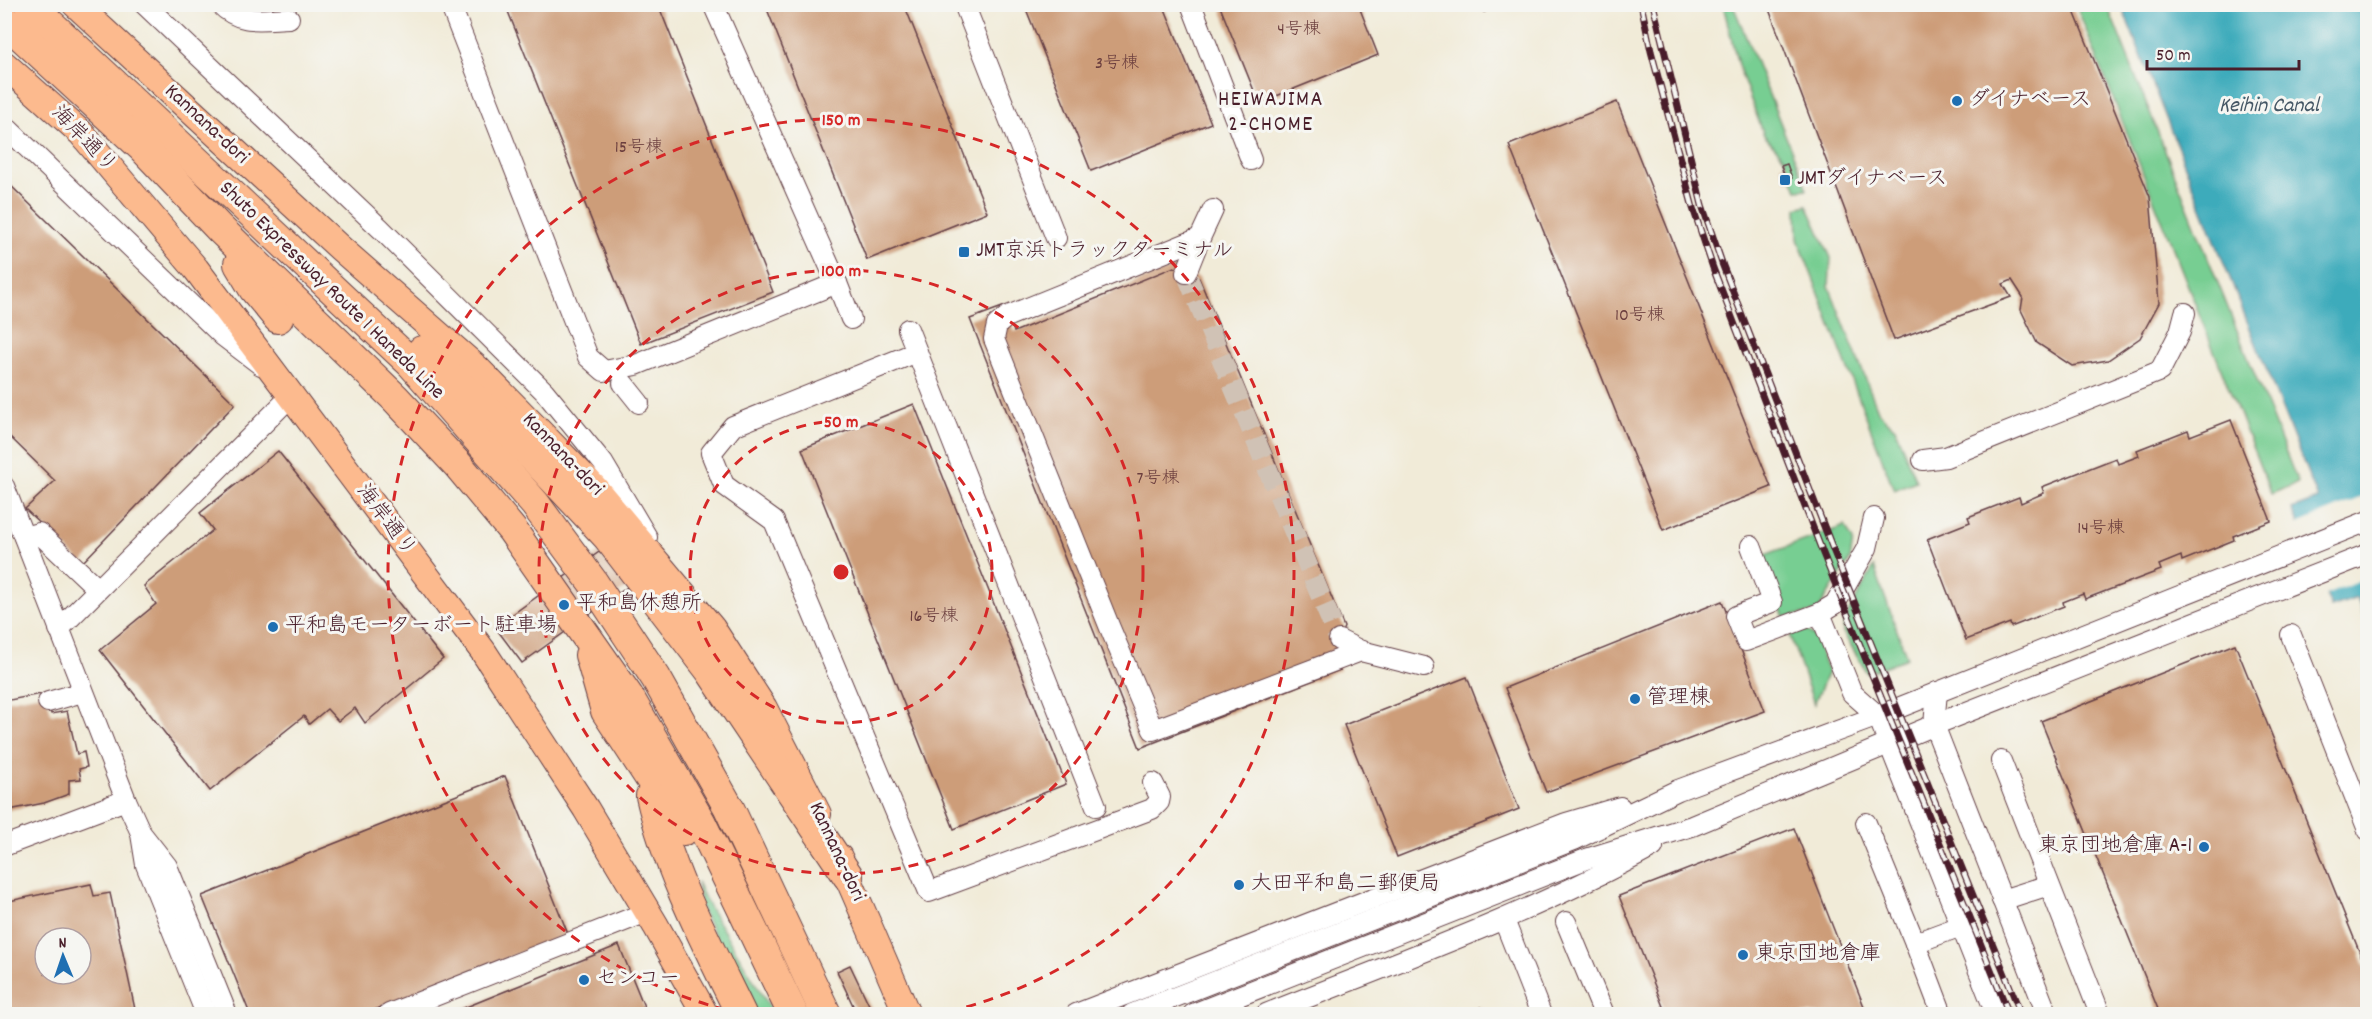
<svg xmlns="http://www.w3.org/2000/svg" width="2372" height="1019" font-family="Dekko,'Klee One',sans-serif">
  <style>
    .green { fill: #77ce92; stroke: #60765e; stroke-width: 1.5 }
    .water { fill: #3dabbb; stroke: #446573; stroke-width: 1.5 }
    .pier { fill: #f1ebd8 }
    .building { fill: #cd9d79; fill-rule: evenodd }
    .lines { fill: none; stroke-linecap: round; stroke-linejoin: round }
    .minor-tunnel { stroke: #d0c2b5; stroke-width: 20; stroke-dasharray: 20 10; stroke-linecap: butt }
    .minor-casing { stroke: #633e45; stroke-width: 22 }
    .major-casing { stroke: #633e45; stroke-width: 28 }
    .highway-casing { stroke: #633e45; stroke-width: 32 }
    .minor { stroke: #fff; stroke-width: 20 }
    .major { stroke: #fcba8e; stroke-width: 26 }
    .highway { stroke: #fcba8e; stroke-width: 30 }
    .rail-casing { stroke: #4a1f2b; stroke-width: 7 }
    .rail { stroke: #f6f6f2; stroke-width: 4.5; stroke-dasharray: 14; stroke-linecap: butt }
    .ring { fill: none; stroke: #d62828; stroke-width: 3; stroke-dasharray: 10 8 }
    .poi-dot { fill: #1f6fb2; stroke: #f6f6f2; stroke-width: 2 }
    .labels { text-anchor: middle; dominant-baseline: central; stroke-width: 6; stroke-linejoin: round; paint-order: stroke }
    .number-label { font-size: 18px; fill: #6b3e3e }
    .poi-label { font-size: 21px; fill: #4a1f2b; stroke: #f6f6f2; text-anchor: start }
    .street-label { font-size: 21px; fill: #4a1f2b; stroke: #f6f6f2 }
    .neighbourhood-label { font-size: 22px; letter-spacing: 1.5px; fill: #4a1f2b; stroke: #f6f6f2 }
    .water-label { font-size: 22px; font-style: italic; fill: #455765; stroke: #f6f6f2 }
    .centre { fill: #d62828; stroke: #f6f6f2; stroke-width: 3 }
    .ring-label { font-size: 18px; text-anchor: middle; font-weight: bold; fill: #d62828; stroke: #f6f6f2; stroke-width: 6; stroke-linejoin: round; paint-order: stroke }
  </style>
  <rect width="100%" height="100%" fill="#f6f6f2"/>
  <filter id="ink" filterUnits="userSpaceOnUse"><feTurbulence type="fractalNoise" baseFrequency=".0167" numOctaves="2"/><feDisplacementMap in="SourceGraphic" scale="12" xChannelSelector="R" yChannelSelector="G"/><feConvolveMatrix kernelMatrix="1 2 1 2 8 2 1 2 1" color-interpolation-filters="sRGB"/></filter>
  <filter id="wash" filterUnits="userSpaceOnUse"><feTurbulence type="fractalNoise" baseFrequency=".008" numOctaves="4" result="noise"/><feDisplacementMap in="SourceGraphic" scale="24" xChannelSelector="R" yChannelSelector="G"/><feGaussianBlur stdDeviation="1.35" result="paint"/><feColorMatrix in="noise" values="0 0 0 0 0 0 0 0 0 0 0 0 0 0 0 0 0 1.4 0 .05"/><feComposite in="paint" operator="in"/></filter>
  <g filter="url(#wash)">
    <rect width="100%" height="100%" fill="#f1ebd8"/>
    <!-- green -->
    <g class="green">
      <path d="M1723,5H1733L1807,189L1797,190L1784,157L1764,135L1738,65Z"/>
      <path d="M2076,5H2107L2298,483L2271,494Z"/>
      <path d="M1807,205L1831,258L1829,286L1879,413L1895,428L1916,481L1894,490L1798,239L1797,208Z"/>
      <path d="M1845,526L1853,541L1850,560L1817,612L1784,617L1759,557Z"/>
      <path d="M1874,567L1907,658L1867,673L1843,632L1844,620Z"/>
      <path d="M1800,625L1815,637L1828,672L1814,704L1790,636Z"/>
      <path d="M697,882L708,905L774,1014H756L700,907Z"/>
    </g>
    <!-- water -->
    <path class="water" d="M2121,5H2367V625L2357,598L2331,607L2292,509L2318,499Z"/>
    <!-- pier -->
    <path class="pier" d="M2367,495V578L2323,596L2295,525Z"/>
    <g id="blocks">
      <!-- building -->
      <g class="building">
        <path d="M505,4H658L773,292L641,344Z"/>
        <path d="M765,4H904L987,212L867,260Z"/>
        <path d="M1024,4H1163L1211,123L1091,171Z"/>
        <path d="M1219,4H1358L1378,55L1259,103Z"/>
        <path d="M1481,4H1504V5L1484,12Z"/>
        <path d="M1767,4H2071L2150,197L2159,303L2140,338L2108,360L2072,366L2037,343L2021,310L2023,297L2012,280L2003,284L2011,297L1894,340Z"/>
        <path d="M1617,102L1771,487L1663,530L1509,145Z"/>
        <path d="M1787,164L1792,178L1786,180L1781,166Z"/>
        <path d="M4,179L235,404L82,563L25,509L55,481L4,431Z"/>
        <path d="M1174,267L1199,278L1344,627L1334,655L1340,670L1140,748L970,319L1005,306L1014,332Z"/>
        <path d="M914,404L1066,784L954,829L802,449Z"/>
        <path d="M2231,420L2271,521L2233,536L2234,540L2182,561L2181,556L2159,565L2161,570L2085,599L2083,594L2063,602L2064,606L2011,627L2010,623L1966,640L1927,539L1970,522L1968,517L2019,497L2021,503L2044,493L2042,487L2116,458L2118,464L2139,456L2137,450L2188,430L2190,436Z"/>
        <path d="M278,451L443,659L365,723L355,708L338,721L327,709L309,724L304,716L210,791L100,650L156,604L144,586L213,530L200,513Z"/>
        <path d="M606,547L633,583L522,663L495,627Z"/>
        <path d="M1722,601L1765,711L1546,792L1505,688Z"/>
        <path d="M2235,644L2368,973V1014H2160L2041,721Z"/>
        <path d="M1467,677L1519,809L1397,857L1344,725Z"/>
        <path d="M46,693L51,714L67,711L77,754L84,752L87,767L79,769L81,779L69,780V794L44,803L4,811V701Z"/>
        <path d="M505,776L568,934L364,1014H250L202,896Z"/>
        <path d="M1794,828L1867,1014H1666L1619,896Z"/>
        <path d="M91,884L94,896L110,893L136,1014H4V902ZM45,938H81V974H45Z"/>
        <path d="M619,945L647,1014H449Z"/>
        <path d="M850,965L872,1011L865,1014H857L837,971Z"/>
        <path d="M1481,1007L1484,1014H1463Z"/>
      </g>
    </g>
  </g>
  <g filter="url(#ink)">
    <use href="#blocks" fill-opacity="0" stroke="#633e45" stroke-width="1.5"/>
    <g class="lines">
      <!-- minor-tunnel -->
      <path class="minor-tunnel" d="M1186,273L1339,640"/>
      <defs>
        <g id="minor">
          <path d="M144,4L381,229L544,391L603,463L647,537"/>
          <path d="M220,4C240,25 262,19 289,18"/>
          <path d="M450,4L588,357L604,371L636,365L837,283L851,319"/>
          <path d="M713,4L837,283"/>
          <path d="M964,4L1056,238"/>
          <path d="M1191,4L1251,160"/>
          <path d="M4,125L223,336L261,365"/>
          <path d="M1213,210L1200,238L1008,316L997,325L994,339L1110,628L1153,730L1361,651L1424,667"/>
          <path d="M1186,273L1200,238"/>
          <path d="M908,329L1096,806"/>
          <path d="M917,352L733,426L711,453L724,485L774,521L929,892L1152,809L1159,802L1160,797L1153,783"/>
          <path d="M623,383L639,403"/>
          <path d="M1923,460L1946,457L2160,371L2180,332L2185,313"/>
          <path d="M4,486L126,800L141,833L167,866L227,1014"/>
          <path d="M1874,518L1867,548L1835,604L1820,613L1852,693L1878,716L1996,1014"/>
          <path d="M24,537L39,533L98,589"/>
          <path d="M1751,546L1772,602L1736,616L1746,641L1820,613"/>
          <path d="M59,629L291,396"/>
          <path d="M2291,635L2368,830"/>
          <path d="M1339,640L1361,651"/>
          <path d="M1937,692L1934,725L2047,1014"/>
          <path d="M48,702L83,692"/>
          <path d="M2001,761L2100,1014"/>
          <path d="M1866,823L1915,943"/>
          <path d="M141,834L146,865L206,1014"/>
          <path d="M4,846L126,800"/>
          <path d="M2002,900L2049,885"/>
          <path d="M1504,920L1541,1014"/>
          <path d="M1566,922L1604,1014"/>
          <path d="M389,1014L647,912"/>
          <path d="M1076,1014L1566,823L1620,807"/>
          <path d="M1132,1014L1574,840L1678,790L1878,716L2368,521"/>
          <path d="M1193,1014L1586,859L1692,826L1934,725L2368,554"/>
          <path d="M1266,1014C1396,962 1529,915 1653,847"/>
          <path d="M1942,1014L1915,943L1961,926"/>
        </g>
        <g id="major">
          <path d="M75,4L340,248L478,369L594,487L712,628L764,708L818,814"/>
          <path d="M4,64L81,133L196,269L483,651L586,809L656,926L705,1014"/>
          <path d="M839,857L907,1014"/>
        </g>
        <g id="highway">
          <path d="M29,4L411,363L535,504L592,581L656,678L729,808L826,1014"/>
          <path d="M4,20L142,147L220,229L395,398L458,465L512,530L628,696L701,823L793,1014"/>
          <path d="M239,264L254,289L278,318"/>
          <path d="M422,351L504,426L608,537L710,670L848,876"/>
          <path d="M590,655L606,711L684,830"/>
          <path d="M651,796C669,873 707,944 741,1014"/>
        </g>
      </defs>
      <!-- minor casing -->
      <use href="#minor" class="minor-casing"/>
      <!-- major casing -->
      <use href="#major" class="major-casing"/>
      <!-- highway casing -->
      <use href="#highway" class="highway-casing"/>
      <!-- minor -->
      <use href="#minor" class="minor"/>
      <!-- major -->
      <use href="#major" class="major"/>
      <!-- highway -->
      <use href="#highway" class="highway"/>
      <defs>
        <g id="rail">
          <path d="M1641,4L1651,51L1693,208L1713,268L1822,551L2009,1014"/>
          <path d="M1653,4L1702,205L1723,266L1834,552L2021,1014"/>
        </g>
      </defs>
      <!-- rail casing -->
      <use href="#rail" class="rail-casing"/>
      <!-- rail -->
      <use href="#rail" class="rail"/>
    </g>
  </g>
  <!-- distance rings -->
  <g class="ring">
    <circle cx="841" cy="572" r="151"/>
    <circle cx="841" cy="572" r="302"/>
    <path d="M743 1014A453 453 0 1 1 939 1014"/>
  </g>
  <!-- markers -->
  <g class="poi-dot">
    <circle cx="1957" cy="101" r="6"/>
    <rect x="1779" y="174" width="12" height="12" rx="3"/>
    <rect x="958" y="246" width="12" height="12" rx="3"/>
    <circle cx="564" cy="605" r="6"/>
    <circle cx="273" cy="627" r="6"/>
    <circle cx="1635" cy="699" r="6"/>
    <circle cx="2204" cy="847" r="6"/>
    <circle cx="1239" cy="885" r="6"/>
    <circle cx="1743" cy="955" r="6"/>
    <circle cx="584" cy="980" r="6"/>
  </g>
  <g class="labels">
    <!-- number labels -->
    <g class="number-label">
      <text x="1299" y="30">4号棟</text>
      <text x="1117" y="64">3号棟</text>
      <text x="639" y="148">15号棟</text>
      <text x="1640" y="316">10号棟</text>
      <text x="1158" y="479">7号棟</text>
      <text x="2101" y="529">14号棟</text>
      <text x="934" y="617">16号棟</text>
    </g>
    <!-- poi labels -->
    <g class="poi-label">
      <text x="1969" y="101">ダイナベース</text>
      <text x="1797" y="180">JMTダイナベース</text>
      <text x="976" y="252">JMT京浜トラックターミナル</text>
      <text x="576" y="605">平和島休憩所</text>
      <text x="285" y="627">平和島モーターボート駐車場</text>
      <text x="1647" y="699">管理棟</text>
      <text x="2192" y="847" text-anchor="end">東京団地倉庫 A-1</text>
      <text x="1251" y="885">大田平和島二郵便局</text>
      <text x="1755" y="955">東京団地倉庫</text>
      <text x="596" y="980">センコー</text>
    </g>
    <!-- street labels -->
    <g class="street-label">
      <text transform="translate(206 125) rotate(43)">Kannana-dori</text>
      <text transform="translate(83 140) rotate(46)">海岸通り</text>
      <text transform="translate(331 291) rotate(44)">Shuto Expressway Route 1 Haneda Line</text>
      <text transform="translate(562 455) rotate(46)">Kannana-dori</text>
      <text transform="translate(385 521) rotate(53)">海岸通り</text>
      <text transform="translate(836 852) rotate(65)">Kannana-dori</text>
    </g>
    <!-- neighbourhood labels -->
    <g class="neighbourhood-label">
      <text x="1271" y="100">HEIWAJIMA<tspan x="1271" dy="25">2-CHOME</tspan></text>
    </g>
    <!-- water labels -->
    <g class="water-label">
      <text x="2269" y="106">Keihin Canal</text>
    </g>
  </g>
  <circle cx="841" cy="572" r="9" class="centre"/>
  <g class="ring-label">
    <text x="841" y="125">150 m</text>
    <text x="841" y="276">100 m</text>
    <text x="841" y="427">50 m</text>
  </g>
  <!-- margin -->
  <rect width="2372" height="1019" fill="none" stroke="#f6f6f2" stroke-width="24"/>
  <!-- north arrow -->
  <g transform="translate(63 956) rotate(358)"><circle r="28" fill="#f6f6f2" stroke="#b1a0a2" stroke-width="1.5"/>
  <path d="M0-4.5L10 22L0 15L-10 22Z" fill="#1f6fb2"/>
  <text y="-9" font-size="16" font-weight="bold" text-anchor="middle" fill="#4a1f2b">N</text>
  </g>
  <!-- scale -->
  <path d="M2147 60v9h152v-9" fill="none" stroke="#4a1f2b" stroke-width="3"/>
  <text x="2156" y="60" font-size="18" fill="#4a1f2b" stroke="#f6f6f2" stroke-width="4.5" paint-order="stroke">50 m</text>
</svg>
